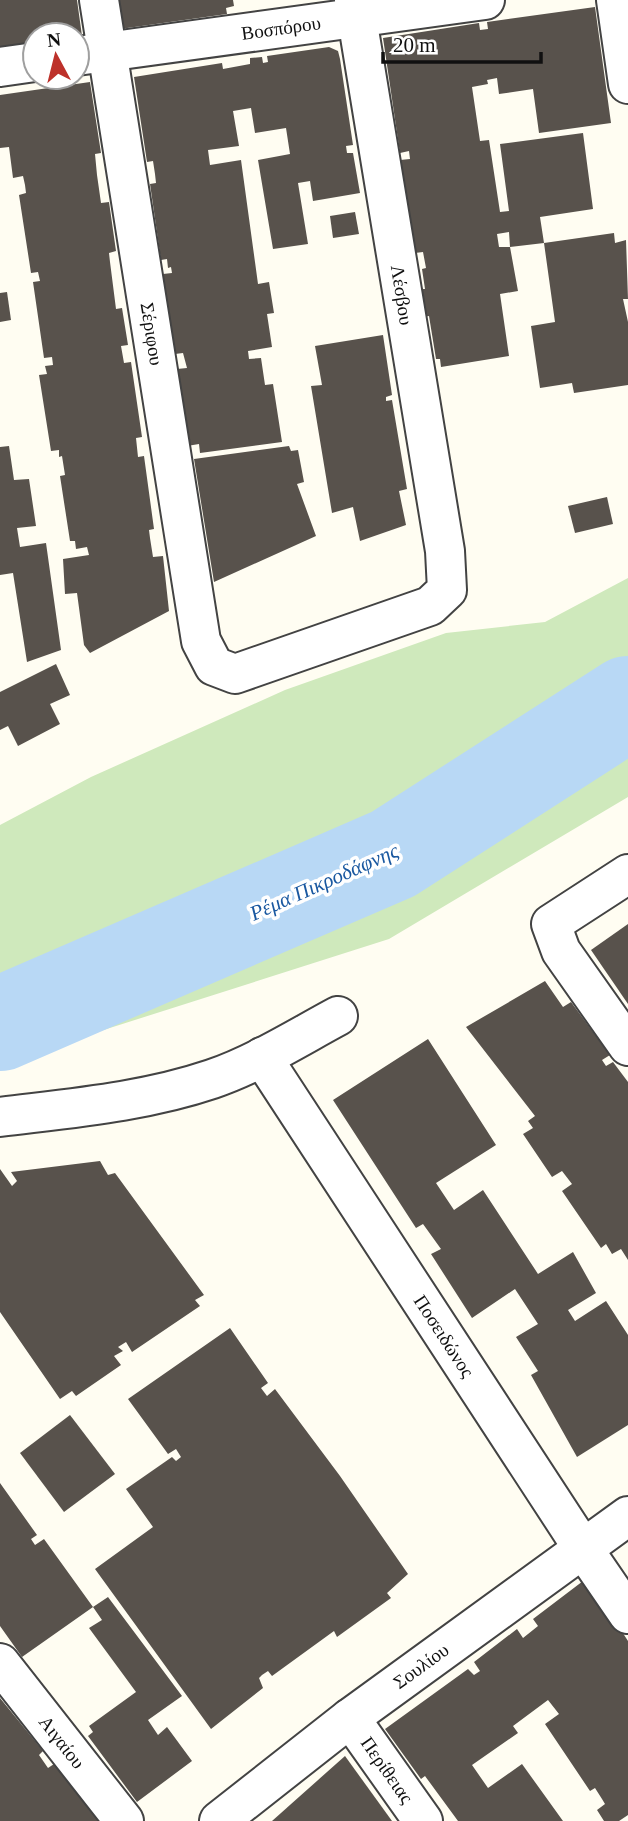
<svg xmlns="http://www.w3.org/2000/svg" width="628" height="1821" font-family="'Times New Roman',serif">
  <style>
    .green { fill: #cfe9bc }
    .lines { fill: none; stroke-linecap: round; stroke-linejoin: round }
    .river { stroke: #b8d8f5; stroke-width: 94 }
    .building { fill: #58524c; fill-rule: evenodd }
    .street-casing { stroke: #434343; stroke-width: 42 }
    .street { stroke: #fff; stroke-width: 38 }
    .labels { text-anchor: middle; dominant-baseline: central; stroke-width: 7; stroke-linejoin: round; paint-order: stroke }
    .street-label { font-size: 19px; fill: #101010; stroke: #fff }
    .water-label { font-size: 21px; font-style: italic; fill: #1a58a0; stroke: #fff }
  </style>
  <rect width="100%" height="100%" fill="#fffdf2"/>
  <!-- green -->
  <path class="green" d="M628,578V797L389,939L0,1063V825L91,777L285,690L446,633L545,622Z"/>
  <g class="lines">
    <!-- river -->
    <path class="river" d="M0,1024L393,854L628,703"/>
  </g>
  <!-- building -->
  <g class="building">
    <path d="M0,0H77L82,36L35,35V42L0,47Z"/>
    <path d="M116,0H233L234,6L226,8L227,14L120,29Z"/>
    <path d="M595,7L611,123L539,133L533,89L499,94L497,78L487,80L488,84L472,87L480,141L489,140L500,212L509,211L500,144L583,133L593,209L540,217L544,243L614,233L615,243L626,240L628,299H623L628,322V385L574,393L572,383L540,388L531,326L555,322L544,243L510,247L518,291L500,294L509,356L441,367L440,359H436L429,316L423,317L419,289H425L422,269L426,268L423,252L415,253L400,160L410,159L409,151L400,153L383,38L479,23L480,30L488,29L487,22ZM509,232L510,247H499L497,234Z"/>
    <path d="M329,47L338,51L340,59L353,145L346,146L347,153H353L360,193L313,201L310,181L298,183L308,244L273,249L258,160L290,154L286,128L255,133L251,108L233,111L239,146L208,150L210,165L241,160L258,284L269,282L274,313L267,314L272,347L248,351L249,359L261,358L265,385L273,384L282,442L200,453L199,444L187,446L177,369L187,368L183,353L175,354L163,274L172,273L171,267L168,268L167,259L161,260L150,184L156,183L155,174L153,161L147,162L134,77L222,63L223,69L250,64V58L262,57L263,63L268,62L267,56Z"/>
    <path d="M90,82L101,153L95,154L97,175L101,203L109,202L116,251L109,253L110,262L116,309L122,308L128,345L121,346L124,363L131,362L142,437L136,438L138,457L144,456L154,529L149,530L150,538L153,557L163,556L169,611L90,653L84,645L77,593L65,594L63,559L89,555L87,547L76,549L75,541H70L60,476L65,475L62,456L59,457V450L51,451L39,375L47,374L45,366L53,365L52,357L44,358L33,282L40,281L38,272L31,273L19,195L26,193L25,185L23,176L13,178L9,147L0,148V95Z"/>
    <path d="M355,212L359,234L333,238L330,216Z"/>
    <path d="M7,292L11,320L0,322V293Z"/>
    <path d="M383,335L392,395L386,397V401L392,400L407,489L399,491L406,525L360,541L353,507L332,513L311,386L322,385L315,346Z"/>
    <path d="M9,446L14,480L29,479L36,526L17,528L20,547L46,543L61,650L27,662L13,573L0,575V447Z"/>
    <path d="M289,446L291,451L298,450L304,482L297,484L316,536L214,582L194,459Z"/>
    <path d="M607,497L613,524L575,533L568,506Z"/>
    <path d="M56,664L70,695L50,704L60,724L18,746L8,726L0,730V692Z"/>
    <path d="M628,924V1004L591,950Z"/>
    <path d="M545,981L563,1007L571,1002L610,1055L602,1060L606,1066L613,1062L628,1082V1260L621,1249L612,1254L606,1244L601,1248L562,1191L572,1184L562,1171L552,1177L523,1134L533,1128L528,1121L535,1116L466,1027Z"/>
    <path d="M428,1039L496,1145L436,1183L454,1210L483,1190L538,1274L573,1252L596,1293L568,1310L575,1321L606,1301L628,1335V1425L577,1457L531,1375L538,1371L516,1337L538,1324L515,1289L472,1318L431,1254L441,1249L423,1224L416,1228L333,1100Z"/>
    <path d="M100,1161L108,1175L115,1173L204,1295L195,1300L200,1306L132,1352L126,1342L118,1347L123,1351L114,1356L121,1365L76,1396L72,1391L60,1399L0,1312V1169L12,1186L17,1181L11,1172Z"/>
    <path d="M230,1328L268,1383L261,1388L267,1396L275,1389L340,1476L408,1574L387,1593L391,1598L337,1637L334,1631L272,1676L268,1671L262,1675L259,1678L263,1688L211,1729L95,1569L153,1527L126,1489L172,1457L176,1461L181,1457L176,1449L168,1454L128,1399Z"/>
    <path d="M70,1415L115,1474L64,1512L20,1453Z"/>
    <path d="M0,1483L37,1535L31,1539L35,1545L44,1539L93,1607L22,1657L0,1626Z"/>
    <path d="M587,1578L628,1641V1815L619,1821H604L597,1810L605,1804L602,1799L595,1788L590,1791L545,1724L559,1714L548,1700L513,1726L518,1733L472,1765L488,1788L522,1764L563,1821H458L425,1776L421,1779L385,1729L468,1669L474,1675L480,1671L474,1662L517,1629L523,1638L538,1626L533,1619Z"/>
    <path d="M108,1597L182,1696L148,1720L158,1735L167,1727L192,1761L137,1802L88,1736L93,1732L89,1726L136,1692L89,1628L102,1620L93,1607Z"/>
    <path d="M0,1698L43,1751L39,1755L48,1768L54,1764L99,1821H0Z"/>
    <path d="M345,1756L392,1821H272Z"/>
  </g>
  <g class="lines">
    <defs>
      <g id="street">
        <path d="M99,0L201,641L214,666L235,674L430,606L447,590L445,551L354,0"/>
        <path d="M616,0L628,84"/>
        <path d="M77,56L485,0"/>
        <path d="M0,67L35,62"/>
        <path d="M628,874L551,924L561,951L628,1046"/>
        <path d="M262,1057L582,1547L628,1614"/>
        <path d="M0,1117C72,1108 144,1102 212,1079C256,1064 297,1038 338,1016"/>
        <path d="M0,1663L124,1821"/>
        <path d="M350,1718L423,1821"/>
        <path d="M219,1821L350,1718L628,1516"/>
      </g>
    </defs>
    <!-- street casing -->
    <use href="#street" class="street-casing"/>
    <!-- street -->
    <use href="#street" class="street"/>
  </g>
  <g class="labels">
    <!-- street labels -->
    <g class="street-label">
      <text transform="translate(281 28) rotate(-8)">Βοσπόρου</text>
      <text transform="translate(402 295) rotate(81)">Λέσβου</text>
      <text transform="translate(152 334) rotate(81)">Σέριφου</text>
      <text transform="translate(444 1336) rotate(57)">Ποσειδώνος</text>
      <text transform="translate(421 1666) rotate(-36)">Σουλίου</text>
      <text transform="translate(62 1742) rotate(52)">Αιγαίου</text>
      <text transform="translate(387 1770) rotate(55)">Περίθειας</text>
    </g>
    <!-- water labels -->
    <g class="water-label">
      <text transform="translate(324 882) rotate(-24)">Ρέμα Πικροδάφνης</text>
    </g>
  </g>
  <!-- north arrow -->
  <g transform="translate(56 56) rotate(353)"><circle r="33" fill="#ffffff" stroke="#9f9f9f" stroke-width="2"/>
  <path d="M0-5L12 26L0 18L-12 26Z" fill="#bd312a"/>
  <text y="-10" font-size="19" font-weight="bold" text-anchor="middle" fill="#101010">N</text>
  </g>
  <!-- scale -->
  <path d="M383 52v10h158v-10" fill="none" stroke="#101010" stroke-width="3.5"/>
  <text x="393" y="52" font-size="21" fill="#101010" stroke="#ffffff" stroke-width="5" paint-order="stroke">20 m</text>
</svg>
